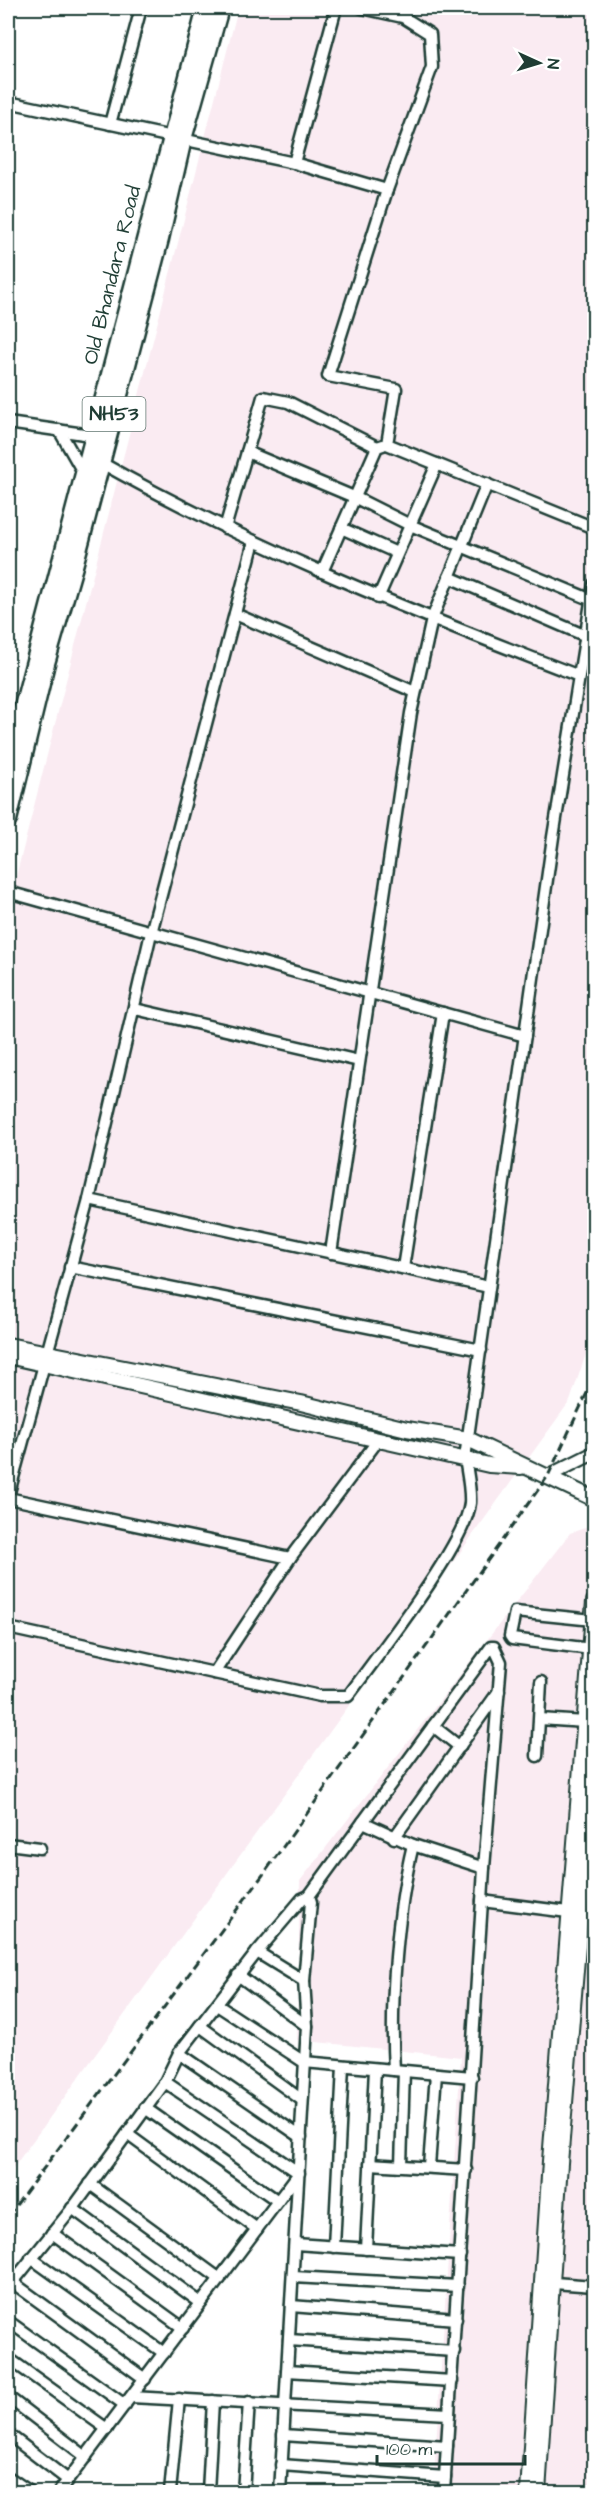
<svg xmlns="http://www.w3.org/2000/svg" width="602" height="2500" font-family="'Architects Daughter',sans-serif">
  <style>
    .built { fill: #faebf2 }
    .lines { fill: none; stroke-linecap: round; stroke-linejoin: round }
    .minor-casing { stroke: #1f3d34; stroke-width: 15 }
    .tertiary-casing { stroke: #1f3d34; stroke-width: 16 }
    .secondary-casing { stroke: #1f3d34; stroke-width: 18 }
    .trunk-casing { stroke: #1f3d34; stroke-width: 21 }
    .minor { stroke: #fff; stroke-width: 10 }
    .tertiary { stroke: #fff; stroke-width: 12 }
    .secondary { stroke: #fff; stroke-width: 14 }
    .trunk { stroke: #fff; stroke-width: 16 }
    .rail { stroke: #1f3d34; stroke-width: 3; stroke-dasharray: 9 4.5; stroke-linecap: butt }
    .labels { text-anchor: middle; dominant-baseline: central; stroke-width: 5; stroke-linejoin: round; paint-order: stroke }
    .shield { fill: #fff; stroke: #627771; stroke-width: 1.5 }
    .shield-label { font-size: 20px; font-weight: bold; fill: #1f3d34 }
    .street-label { font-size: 21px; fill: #1f3d34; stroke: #fff }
  </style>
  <rect width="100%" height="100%" fill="#fff"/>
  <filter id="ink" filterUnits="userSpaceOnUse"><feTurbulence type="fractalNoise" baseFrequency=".0167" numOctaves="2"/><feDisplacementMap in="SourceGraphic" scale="12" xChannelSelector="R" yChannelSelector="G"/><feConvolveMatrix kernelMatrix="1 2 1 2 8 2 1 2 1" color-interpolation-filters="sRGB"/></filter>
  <g filter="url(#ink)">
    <!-- built -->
    <g class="built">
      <path d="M238,8H594V1330L570,1401L8,2175V908Z"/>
      <path d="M594,1525V2492H433L461,2057L297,2040L300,1881L570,1533Z"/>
    </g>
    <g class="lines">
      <defs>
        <g id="minor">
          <path d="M362,8L403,17L430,34L432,67L387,190"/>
          <path d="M8,102L294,163L387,190L328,376L396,389L387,444L594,528"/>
          <path d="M110,124L141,8"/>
          <path d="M294,163L336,8"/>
          <path d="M8,423L98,436"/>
          <path d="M59,430L83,472"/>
          <path d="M247,452L354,497L410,525L592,600"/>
          <path d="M98,461C252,548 415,613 579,676"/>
          <path d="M225,528L263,397L288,402L377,447"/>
          <path d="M341,528L397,553"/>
          <path d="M322,572L377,447L383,445"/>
          <path d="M449,577L586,636"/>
          <path d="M378,598L437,464"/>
          <path d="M235,614L415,692"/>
          <path d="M8,892L525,1036"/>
          <path d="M135,1009L359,1061"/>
          <path d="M89,1200L489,1287"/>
          <path d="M331,1253L411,713L432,619L487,484"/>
          <path d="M70,1267L481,1350"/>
          <path d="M403,1268L443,1013"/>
          <path d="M8,1496L89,1200L151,933L254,541"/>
          <path d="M8,1498L290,1558"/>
          <path d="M8,1628L214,1673L290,1558L379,1439"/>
          <path d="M591,1649L512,1639L510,1636L515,1612L593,1620"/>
          <path d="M214,1673L320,1696H348C375,1659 466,1544 470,1503C471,1489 467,1472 465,1458L553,837L594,584"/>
          <path d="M540,1719L585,1722"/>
          <path d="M433,1726L460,1747"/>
          <path d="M537,1756L541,1682"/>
          <path d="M363,1822L491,1647H494L501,1662L484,1868"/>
          <path d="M394,1838L499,1691"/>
          <path d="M8,1844L40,1848"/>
          <path d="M309,1896L363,1822L413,1845L484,1868L482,1901L576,1913"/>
          <path d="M257,1952L302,1899L309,1896L311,1902L304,1981L307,2026L280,2492"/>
          <path d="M238,1975L307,2026"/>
          <path d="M217,2005L304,2062L472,2077"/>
          <path d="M200,2026L302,2100"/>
          <path d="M179,2053L301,2137"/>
          <path d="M394,2070C390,2004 397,1910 413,1845"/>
          <path d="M145,2108L278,2201"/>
          <path d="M127,2134L257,2229"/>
          <path d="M370,2164L466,2170"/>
          <path d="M401,2165L404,2071"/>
          <path d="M429,2166L436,2074"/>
          <path d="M90,2184L220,2279"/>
          <path d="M72,2208L201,2303"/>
          <path d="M52,2233L183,2328"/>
          <path d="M295,2244L460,2255"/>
          <path d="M334,2247L343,2066"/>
          <path d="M366,2249L375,2069"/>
          <path d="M31,2258L164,2353"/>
          <path d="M293,2277L458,2286"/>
          <path d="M12,2282L145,2379"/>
          <path d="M554,2283L594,2286"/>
          <path d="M8,2288L76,2204L165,2082L179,2053L257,1952L304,1981"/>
          <path d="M291,2306L456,2319"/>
          <path d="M8,2321L125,2405"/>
          <path d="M289,2340L454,2351"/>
          <path d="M8,2358L107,2429"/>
          <path d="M287,2371L452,2381"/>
          <path d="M8,2397L86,2457"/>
          <path d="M131,2397L449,2414"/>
          <path d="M8,2434L68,2480"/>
          <path d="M283,2435L447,2446"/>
          <path d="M281,2465L445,2477"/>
          <path d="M8,2477L30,2492"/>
          <path d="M59,2492L299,2173L165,2082"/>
          <path d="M170,2492L179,2399"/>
          <path d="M208,2492L213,2401"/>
          <path d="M243,2492L249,2402"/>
          <path d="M444,2492L482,1901"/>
        </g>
        <path id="tertiary" d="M548,1476L594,1453"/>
        <g id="secondary">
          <path d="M8,1345L301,1403L407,1429L468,1439L594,1499"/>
          <path d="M8,1356L489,1465L521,1467"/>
          <path d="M528,2492L550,2161L594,1601"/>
          <path d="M538,2492L560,2163L594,1754"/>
        </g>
        <g id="trunk">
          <path d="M8,764L206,8"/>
          <path d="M8,820L46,663L74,566L160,239L183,139L220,8"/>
        </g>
      </defs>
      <!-- minor casing -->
      <use href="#minor" class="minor-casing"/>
      <!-- tertiary casing -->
      <use href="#tertiary" class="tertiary-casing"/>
      <!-- secondary casing -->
      <use href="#secondary" class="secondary-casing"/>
      <!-- trunk casing -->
      <use href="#trunk" class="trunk-casing"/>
      <!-- minor -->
      <use href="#minor" class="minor"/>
      <!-- tertiary -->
      <use href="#tertiary" class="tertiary"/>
      <!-- secondary -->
      <use href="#secondary" class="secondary"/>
      <!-- trunk -->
      <use href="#trunk" class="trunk"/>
      <!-- rail -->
      <path class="rail" d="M8,2216L268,1868L548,1476L594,1378"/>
    </g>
  </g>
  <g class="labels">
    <!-- shield labels -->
    <rect class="shield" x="82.5" y="397" width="63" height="34" rx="4.5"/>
    <g class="shield-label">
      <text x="114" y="414">NH53</text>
    </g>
    <!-- street labels -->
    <g class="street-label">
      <text transform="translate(112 275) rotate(-76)">Old Bhandara Road</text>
    </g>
  </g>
  <!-- margin -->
  <rect width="602" height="2500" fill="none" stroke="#fff" stroke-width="30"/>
  <rect x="15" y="15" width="572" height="2470" fill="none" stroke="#1f3d34" stroke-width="2" filter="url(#ink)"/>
  <!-- north arrow -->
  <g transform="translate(539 63) rotate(94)" stroke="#ffffff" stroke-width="4.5" paint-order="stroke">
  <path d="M0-4.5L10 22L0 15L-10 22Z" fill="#1f3d34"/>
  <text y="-9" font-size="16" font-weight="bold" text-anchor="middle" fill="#1f3d34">N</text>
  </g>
  <!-- scale -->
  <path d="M377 2455v9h148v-9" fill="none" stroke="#1f3d34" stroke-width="3"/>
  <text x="386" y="2455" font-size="18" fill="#1f3d34" stroke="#ffffff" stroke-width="4.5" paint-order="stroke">100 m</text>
</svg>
